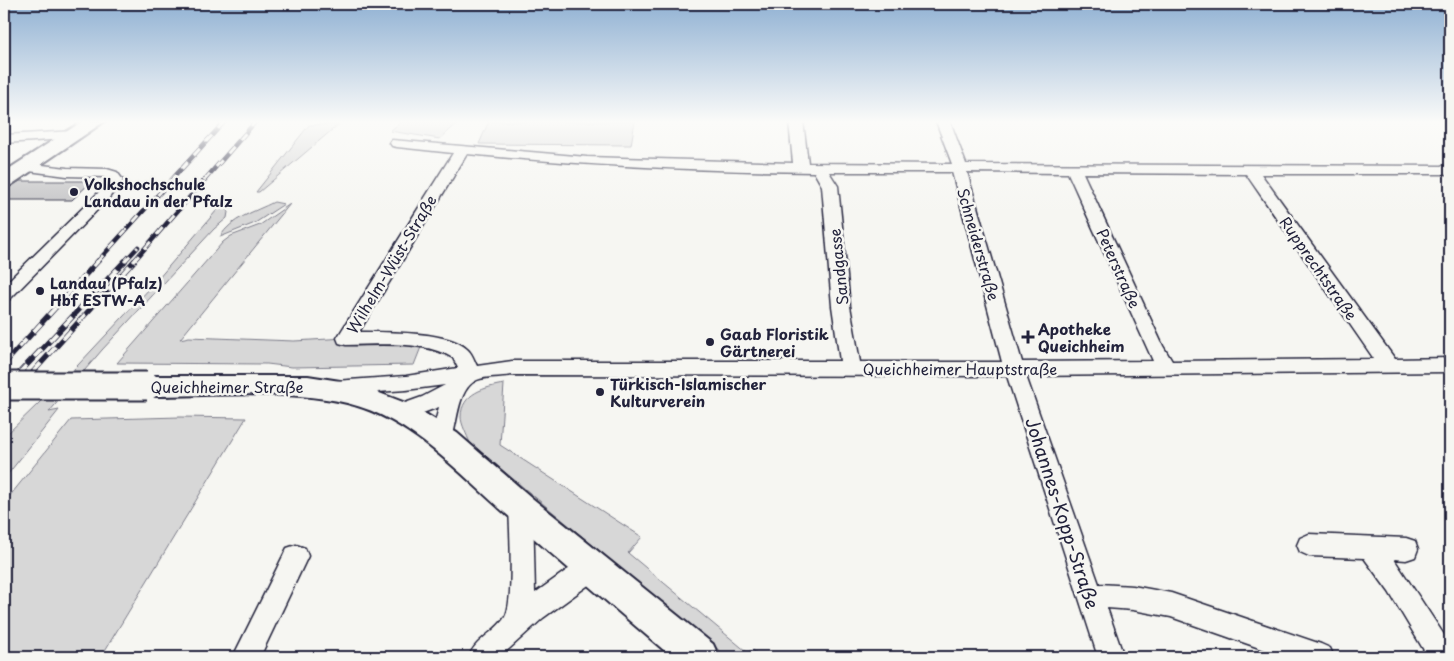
<svg xmlns="http://www.w3.org/2000/svg" width="1454" height="661" font-family="'Playpen Sans',sans-serif">
  <style>
    .green { fill: #d7d7d7; stroke: #7c7c89 }
    .building { fill: #c2c2c4; stroke: #22223b }
    .lines { fill: none; stroke-linecap: round; stroke-linejoin: round }
    .street-casing { stroke: #22223b; stroke-width: 3 }
    .secondary-casing { stroke: #22223b; stroke-width: 4 }
    .street { fill: #f6f6f2; fill-rule: evenodd }
    .secondary { fill: #f6f6f2; fill-rule: evenodd }
    .rail-far1-casing { stroke: #22223b; stroke-width: 4.5 }
    .rail-casing { stroke: #22223b; stroke-width: 5.5 }
    .rail-far1 { stroke: #f6f6f2; stroke-width: 3; stroke-dasharray: 9; stroke-linecap: butt }
    .rail { stroke: #f6f6f2; stroke-width: 4; stroke-dasharray: 11; stroke-linecap: butt }
    .secondary-bridge-casing { stroke: #22223b; stroke-width: 31; stroke-linecap: butt }
    .secondary-bridge { stroke: #f6f6f2; stroke-width: 27 }
    .poi-dot { fill: #22223b; stroke: #f6f6f2; stroke-width: 2 }
    .labels { text-anchor: middle; dominant-baseline: central; stroke-width: 5; stroke-linejoin: round; paint-order: stroke }
    .poi-label { font-size: 15px; font-weight: bold; fill: #22223b; stroke: #f6f6f2; text-anchor: start }
    .street-label { font-size: 15px; fill: #22223b; stroke: #f6f6f2 }
    .near-street-label { font-size: 18px; fill: #22223b; stroke: #f6f6f2 }
  </style>
  <rect width="100%" height="100%" fill="#f6f6f2"/>
  <filter id="ink" filterUnits="userSpaceOnUse"><feTurbulence type="fractalNoise" baseFrequency=".02" numOctaves="2"/><feDisplacementMap in="SourceGraphic" scale="10" xChannelSelector="R" yChannelSelector="G"/><feConvolveMatrix kernelMatrix="1 2 1 2 8 2 1 2 1" color-interpolation-filters="sRGB"/></filter>
  <g filter="url(#ink)">
    <!-- green -->
    <g class="green">
      <path d="M402,121H460L440,139L390,131Z"/>
      <path d="M489,121H635L631,145L479,144Z"/>
      <path d="M339,124L259,192H256L309,125Z"/>
      <path d="M274,202L284,204L255,223L220,237C231,218 254,212 274,202Z"/>
      <path d="M223,203L228,212L227,218L214,229L102,350L49,412L59,410L4,479V437L78,365L152,286Z"/>
      <path d="M290,204L180,339L189,337L294,341L346,338L423,342L414,365L292,367L267,364L117,363L223,242L231,236L260,225Z"/>
      <path d="M504,384L500,445L642,537L628,553L747,652L753,650L761,657H727L470,443C467,435 461,424 461,417C461,393 486,387 504,384Z"/>
      <path d="M180,417L246,418L101,657H4V503L71,420Z"/>
    </g>
    <!-- building -->
    <path class="building" d="M20,181H92L72,200H4V190Z"/>
    <g class="lines">
      <defs>
        <g id="street">
          <path d="M789,121H803L808,163L952,164L936,121H950L966,164L1450,166V174H1261L1395,359L1450,358V372L1026,376L1099,584L1133,586L1171,593L1321,644L1330,648L1334,657H1285L1171,617L1133,610L1107,608L1124,657H1098L1007,376L512,375C501,377 486,376 477,380C456,389 458,427 450,444L442,446L434,444L431,438L439,407L401,421L394,419L391,413L394,407L422,397L445,385L406,390L335,395L328,393L325,388L328,383L335,381L406,376L458,368L453,358C424,340 379,345 346,345L339,343L337,338L453,153L397,147L392,146L390,143L392,140L587,157L793,163ZM467,154C582,165 698,171 814,172L822,186L832,306L840,361H512L477,366C474,360 472,353 467,349C449,331 384,332 359,332ZM829,172H952L1002,362H860L850,306L838,186ZM967,172L1068,173L1153,361L1022,362ZM1083,173L1246,174L1374,359L1172,361L1163,346Z"/>
          <path d="M75,131L82,135L80,138L4,143V135Z"/>
          <path d="M26,163L67,168L107,169L117,172L123,180L108,199L10,299L4,301V285L98,193L107,180L105,177L67,176L21,170L19,167L21,164Z"/>
          <path d="M521,498L529,501L533,508L535,593L567,570L592,557L601,560L604,568L601,576L543,618L500,657H469C475,639 495,633 505,617C514,603 510,528 509,508L513,501Z"/>
          <path d="M1309,534L1406,538L1415,541L1418,549L1415,557L1406,560L1394,559L1450,644V657H1428L1389,592L1364,558L1309,556L1300,552L1297,545L1300,538Z"/>
          <path d="M296,545L305,548L308,556L260,657H233L287,548Z"/>
        </g>
        <g id="secondary">
          <path d="M83,121H105L11,185L4,187V172Z"/>
          <path d="M147,376H308L353,383L411,405L457,433L532,498L713,644L719,657H672C618,611 565,566 512,519C461,476 414,419 347,403C287,389 209,396 147,396L137,393L133,386L137,379Z"/>
        </g>
      </defs>
      <!-- street casing -->
      <use href="#street" class="street-casing"/>
      <!-- secondary casing -->
      <use href="#secondary" class="secondary-casing"/>
      <!-- street -->
      <use href="#street" class="street"/>
      <!-- secondary -->
      <use href="#secondary" class="secondary"/>
      <defs>
        <g id="rail-far1">
          <path d="M97,262L225,121"/>
          <path d="M124,262L138,247"/>
          <path d="M133,262L256,121"/>
        </g>
        <g id="rail">
          <path d="M4,364L98,261"/>
          <path d="M4,389L125,261"/>
          <path d="M4,404L134,261"/>
        </g>
      </defs>
      <!-- rail-far1 casing -->
      <use href="#rail-far1" class="rail-far1-casing"/>
      <!-- rail casing -->
      <use href="#rail" class="rail-casing"/>
      <!-- rail-far1 -->
      <use href="#rail-far1" class="rail-far1"/>
      <!-- rail -->
      <use href="#rail" class="rail"/>
      <defs>
        <path id="secondary-bridge" d="M4,386H147"/>
      </defs>
      <!-- secondary-bridge casing -->
      <use href="#secondary-bridge" class="secondary-bridge-casing"/>
      <!-- secondary-bridge -->
      <use href="#secondary-bridge" class="secondary-bridge"/>
    </g>
  </g>
  <!-- sky -->
  <linearGradient id="sky" x2="0" y2="1"><stop stop-color="#90b1d3"/><stop offset="0.57" stop-color="#fbfbf9"/><stop offset="1" stop-color="#fbfbf9" stop-opacity="0"/></linearGradient>
  <rect width="1454" height="214" fill="url(#sky)"/>
  <!-- markers -->
  <g class="poi-dot">
    <circle cx="74" cy="192" r="5"/>
    <circle cx="40" cy="291" r="5"/>
    <path d="M1025.5 329.5h5v5h5v5h-5v5h-5v-5h-5v-5h5z"/>
    <circle cx="710" cy="342" r="5"/>
    <circle cx="600" cy="392" r="5"/>
  </g>
  <g class="labels">
    <!-- poi labels -->
    <g class="poi-label">
      <text x="84" y="183">Volkshochschule<tspan x="84" dy="17">Landau in der Pfalz</tspan></text>
      <text x="50" y="282">Landau (Pfalz)<tspan x="50" dy="17">Hbf ESTW-A</tspan></text>
      <text x="1038" y="328">Apotheke<tspan x="1038" dy="17">Queichheim</tspan></text>
      <text x="720" y="333">Gaab Floristik<tspan x="720" dy="17">Gärtnerei</tspan></text>
      <text x="610" y="383">Türkisch-Islamischer<tspan x="610" dy="17">Kulturverein</tspan></text>
    </g>
    <!-- street labels -->
    <g class="street-label">
      <text transform="translate(979 244) rotate(74)">Schneiderstraße</text>
      <text transform="translate(391 264) rotate(-59)">Wilhelm-Wüst-Straße</text>
      <text transform="translate(838 267) rotate(-96)">Sandgasse</text>
      <text transform="translate(1119 268) rotate(66)">Peterstraße</text>
      <text transform="translate(1319 268) rotate(55)">Rupprechtstraße</text>
      <text x="960" y="368">Queichheimer Hauptstraße</text>
      <text x="227" y="386">Queichheimer Straße</text>
    </g>
    <!-- near-street labels -->
    <g class="near-street-label">
      <text transform="translate(1063 513) rotate(72)">Johannes-Kopp-Straße</text>
    </g>
  </g>
  <!-- margin -->
  <rect width="1454" height="661" fill="none" stroke="#f6f6f2" stroke-width="20"/>
  <rect x="10" y="10" width="1434" height="641" fill="none" stroke="#22223b" stroke-width="2" filter="url(#ink)"/>
</svg>
